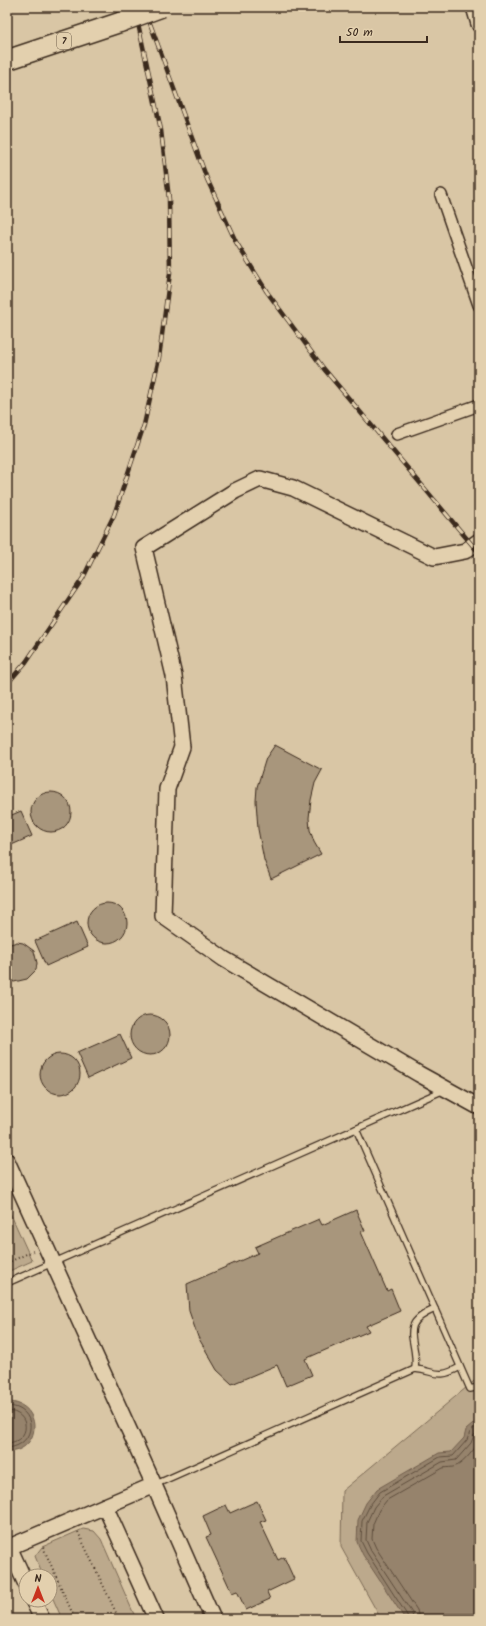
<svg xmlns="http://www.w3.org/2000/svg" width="486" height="1626" font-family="Kalam,sans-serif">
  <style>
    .green { fill: #bca98c; stroke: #7c6a55 }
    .water { fill: #96836c; stroke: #725f4d }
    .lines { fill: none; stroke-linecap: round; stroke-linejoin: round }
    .shore { stroke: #5f4e3d; stroke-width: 1 }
    .building { fill: #a8967b; stroke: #3b2a1e }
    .lane-casing { stroke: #3b2a1e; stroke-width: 8 }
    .street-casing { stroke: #3b2a1e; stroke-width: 14 }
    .secondary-casing { stroke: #3b2a1e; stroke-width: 18 }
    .highway-casing { stroke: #3b2a1e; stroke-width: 22 }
    .path { stroke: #3b2a1e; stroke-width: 2; stroke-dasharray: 1 3; stroke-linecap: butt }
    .lane { stroke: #e3d0ae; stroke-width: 5.5 }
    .street { stroke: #e3d0ae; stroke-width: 11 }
    .secondary { stroke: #e3d0ae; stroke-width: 15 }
    .highway { stroke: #e3d0ae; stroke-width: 19 }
    .rail-casing { stroke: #3b2a1e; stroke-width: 4.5 }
    .rail { stroke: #e3d0ae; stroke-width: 3; stroke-dasharray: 9; stroke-linecap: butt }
    .highway-bridge-casing { stroke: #3b2a1e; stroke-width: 22; stroke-linecap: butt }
    .highway-bridge { stroke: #e3d0ae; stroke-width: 19 }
    .labels { text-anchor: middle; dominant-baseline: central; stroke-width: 3.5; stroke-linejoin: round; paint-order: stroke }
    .shield { fill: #e3d0ae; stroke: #6d5c49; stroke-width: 1 }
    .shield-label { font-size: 10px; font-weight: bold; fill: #3b2a1e }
  </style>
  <rect width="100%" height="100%" fill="#d9c6a5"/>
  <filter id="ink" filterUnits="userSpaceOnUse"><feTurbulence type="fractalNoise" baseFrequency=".025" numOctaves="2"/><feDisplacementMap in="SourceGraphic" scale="8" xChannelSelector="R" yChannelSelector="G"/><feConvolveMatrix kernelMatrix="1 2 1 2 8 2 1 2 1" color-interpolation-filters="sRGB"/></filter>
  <g filter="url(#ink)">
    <!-- green -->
    <g class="green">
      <path d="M7,1206L32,1261L7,1272Z"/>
      <path d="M479,1377V1619H381L341,1547L342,1491Z"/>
      <path d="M83,1529L94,1531L101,1539L136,1619H62L50,1592V1576H43L35,1556L42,1547Z"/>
    </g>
    <!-- water -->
    <g class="water">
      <path d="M7,1402C42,1401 44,1451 7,1452Z"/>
      <path d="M479,1419V1619H405L363,1555L357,1542L358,1520L366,1503L377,1489L439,1453L451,1452L464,1438L466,1430Z"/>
    </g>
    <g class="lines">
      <!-- shore -->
      <g class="shore">
        <path d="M7,1406C38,1406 38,1446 7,1448"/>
        <path d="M7,1411C31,1411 32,1442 7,1443"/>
        <path d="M408,1619L407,1615L367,1553L361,1541L362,1521L370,1505L380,1492L440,1457L453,1456L467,1440L470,1432L479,1424"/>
        <path d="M413,1619L412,1613L371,1551L366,1540L367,1522L374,1507L383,1496L442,1462L456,1460L471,1443L474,1435L479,1431"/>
        <path d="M419,1619L417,1610L376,1548L372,1539L373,1524L379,1510L387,1500L443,1468C447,1467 452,1468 456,1466C463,1464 477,1447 479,1440"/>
      </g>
    </g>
    <!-- building -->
    <g class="building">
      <path d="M275,745L322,770L315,783L311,800L309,818L310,830L314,842L321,854L271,879L264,860L258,829L256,801L257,787L266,758Z"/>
      <circle cx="51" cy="812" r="20"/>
      <path d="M21,811L32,836L7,847V817Z"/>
      <circle cx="107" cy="923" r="20"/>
      <path d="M77,922L88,947L46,966L35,941Z"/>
      <path d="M17,942L23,943L34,951L37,963L36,970L27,979L14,982L7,979V945Z"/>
      <circle cx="150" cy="1035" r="20"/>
      <path d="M120,1034L131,1058L88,1078L77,1053Z"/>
      <circle cx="60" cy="1074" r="20"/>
      <path d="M356,1210L365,1231L361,1232L387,1291L391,1289L400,1311L366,1326L369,1331L305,1359L312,1375L286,1386L277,1365L232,1384L217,1370L198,1337L189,1311L187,1284L258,1253L255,1247L319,1219L322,1225Z"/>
      <path d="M257,1501L266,1520L260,1522L278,1560L284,1557L294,1579L267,1592L270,1599L246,1610L237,1591L232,1593L206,1537L211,1535L203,1516L226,1505L230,1513Z"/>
    </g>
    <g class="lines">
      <defs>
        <g id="lane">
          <path d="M356,1129L470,1389L479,1387"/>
          <path d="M7,1283L444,1090"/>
          <path d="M415,1369C419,1340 396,1325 435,1309"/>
          <path d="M154,1485L415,1369C436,1371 437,1380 460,1367"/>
        </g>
        <g id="street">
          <path d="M441,195L479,305"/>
          <path d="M397,434L479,405"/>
        </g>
        <g id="secondary">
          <path d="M474,7L479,24"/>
          <path d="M479,541L465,551L434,557L293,488L260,479L235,491L144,548L174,676L182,747L167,789L163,916L224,959L419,1074L479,1107"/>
          <path d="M7,1161L154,1485L213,1619"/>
          <path d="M105,1506L156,1619"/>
          <path d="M9,1547L26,1584"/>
          <path d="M7,1548L154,1485"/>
          <path d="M33,1600L42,1619"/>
        </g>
        <path id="highway" d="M7,60L121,22"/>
      </defs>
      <!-- lane casing -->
      <use href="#lane" class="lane-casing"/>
      <!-- street casing -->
      <use href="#street" class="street-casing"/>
      <!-- secondary casing -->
      <use href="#secondary" class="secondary-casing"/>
      <!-- highway casing -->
      <use href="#highway" class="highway-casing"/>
      <!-- path -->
      <g class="path">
        <path d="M7,1263L33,1251"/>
        <path d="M78,1532L119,1619"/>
        <path d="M43,1547L75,1619"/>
      </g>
      <!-- lane -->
      <use href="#lane" class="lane"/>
      <!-- street -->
      <use href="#street" class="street"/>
      <!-- secondary -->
      <use href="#secondary" class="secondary"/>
      <!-- highway -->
      <use href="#highway" class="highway"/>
      <defs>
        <g id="rail">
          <path d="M144,7L207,179L236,242L267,292L324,369L479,553"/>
          <path d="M7,684L26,662L83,578L114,515L144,425L159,358L170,273L169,199L161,130L139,28L132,7"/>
        </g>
      </defs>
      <!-- rail casing -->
      <use href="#rail" class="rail-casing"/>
      <!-- rail -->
      <use href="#rail" class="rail"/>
      <defs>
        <path id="highway-bridge" d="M121,22L162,7"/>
      </defs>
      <!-- highway-bridge casing -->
      <use href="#highway-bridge" class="highway-bridge-casing"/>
      <!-- highway-bridge -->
      <use href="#highway-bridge" class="highway-bridge"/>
    </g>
  </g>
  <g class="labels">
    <!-- shield labels -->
    <rect class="shield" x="57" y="33" width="14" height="16" rx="3"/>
    <g class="shield-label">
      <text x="64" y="41">7</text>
    </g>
  </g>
  <!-- margin -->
  <rect width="486" height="1626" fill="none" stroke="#e3d0ae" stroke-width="24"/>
  <rect x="12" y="12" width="462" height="1602" fill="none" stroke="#3b2a1e" stroke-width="1.5" filter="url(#ink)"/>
  <!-- north arrow -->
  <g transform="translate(38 1588)"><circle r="19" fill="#e3d0ae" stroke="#a08e74"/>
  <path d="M0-3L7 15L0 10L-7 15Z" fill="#c8321e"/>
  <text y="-6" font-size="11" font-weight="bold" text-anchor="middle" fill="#3b2a1e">N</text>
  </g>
  <!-- scale -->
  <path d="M340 36v6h87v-6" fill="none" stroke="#3b2a1e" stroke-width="2"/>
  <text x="346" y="36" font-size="12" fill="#3b2a1e" stroke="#e3d0ae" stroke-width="3" paint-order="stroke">50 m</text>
</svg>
